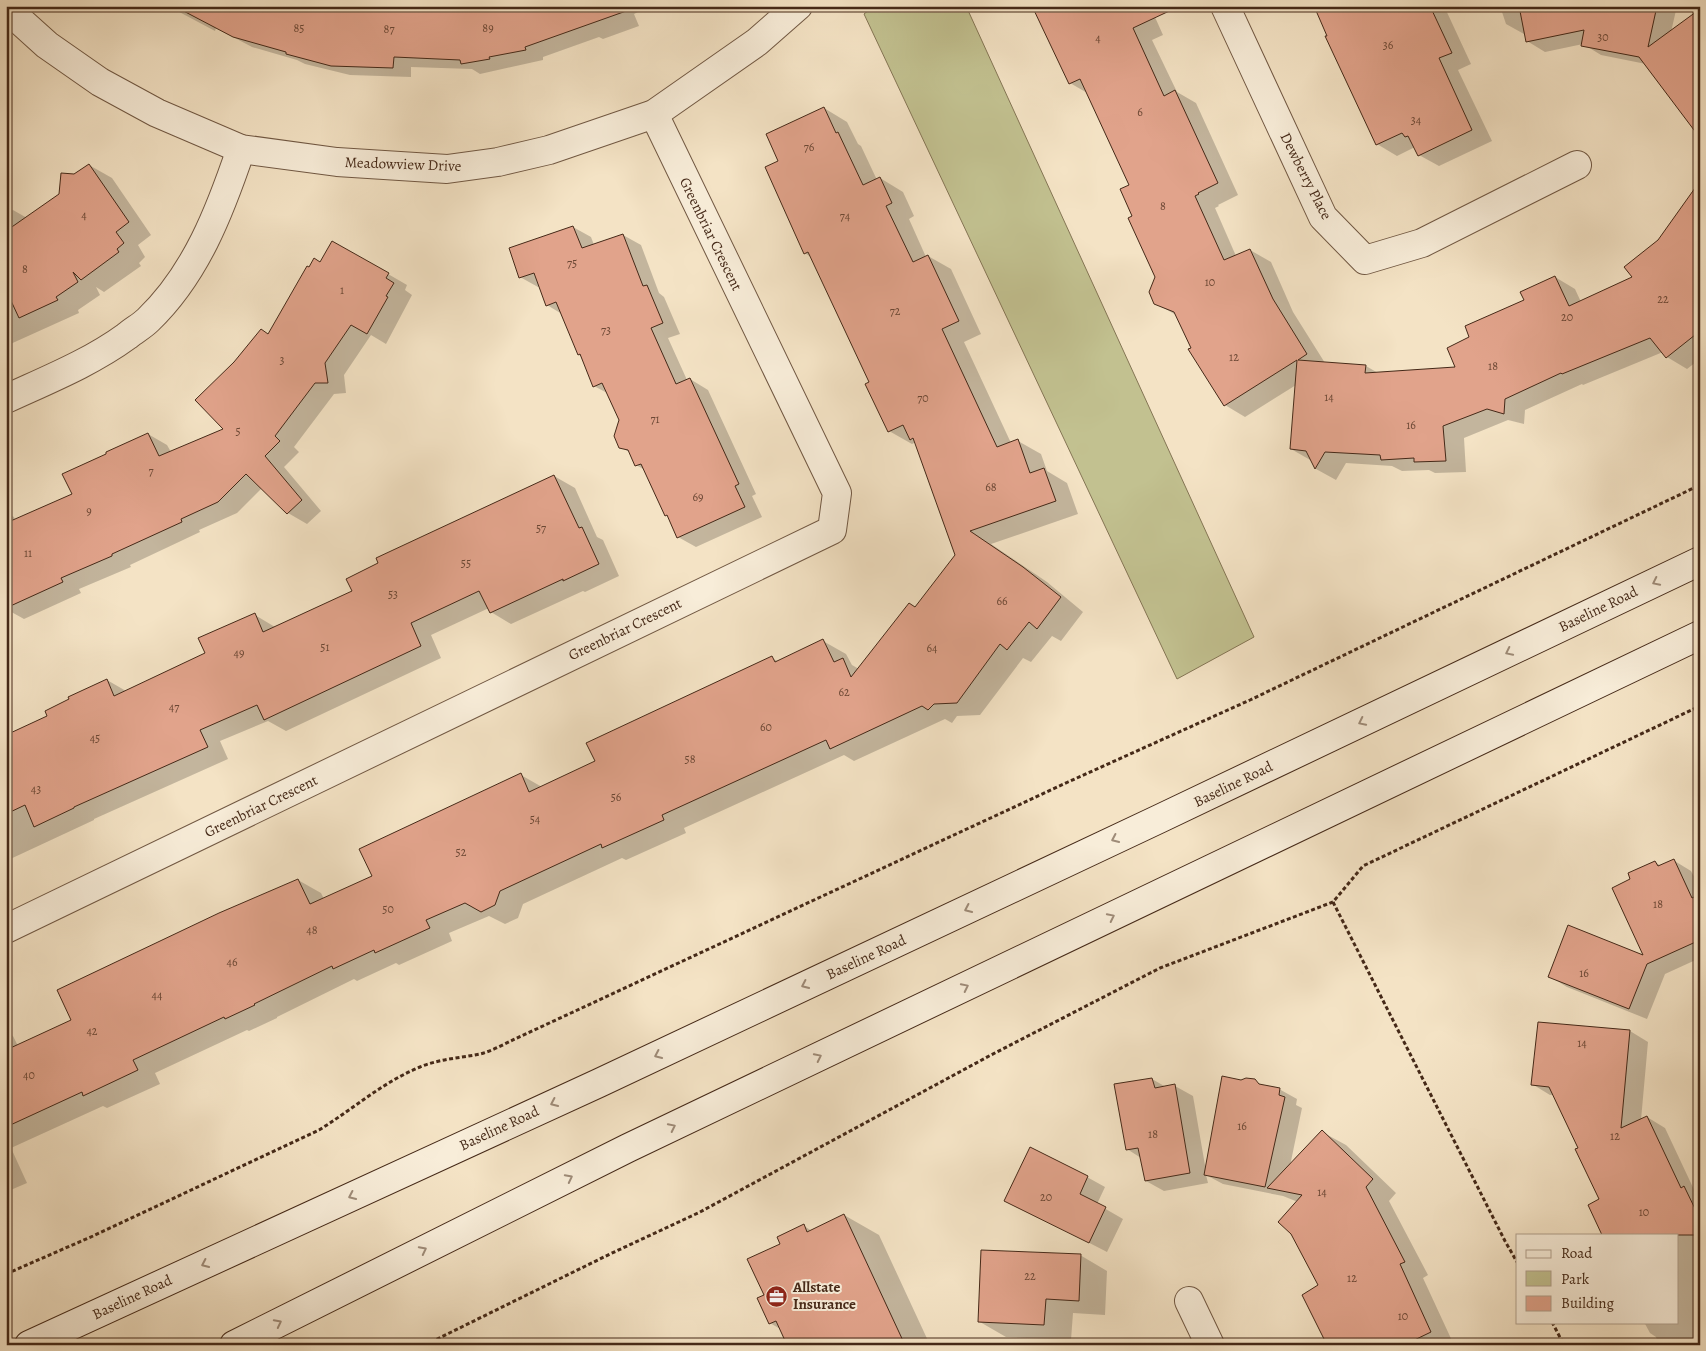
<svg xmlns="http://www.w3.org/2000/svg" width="1706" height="1351" font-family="Alegreya,serif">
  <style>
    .green { fill: #c2c190; stroke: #847554 }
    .shadow { fill: #0003 }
    .building { fill: #e1a38b; stroke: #452918 }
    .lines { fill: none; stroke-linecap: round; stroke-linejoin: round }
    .minor-casing { stroke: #715843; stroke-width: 30 }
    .tertiary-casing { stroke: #715843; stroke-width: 30 }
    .secondary-casing { stroke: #452918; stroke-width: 30 }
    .path { stroke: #452918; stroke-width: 3; stroke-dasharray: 4 2.5; stroke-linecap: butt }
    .minor { stroke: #f8edd9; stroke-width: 28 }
    .tertiary { stroke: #f8edd9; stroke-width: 28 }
    .secondary { stroke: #f8edd9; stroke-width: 28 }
    .oneway { stroke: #9e8b78 }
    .labels { text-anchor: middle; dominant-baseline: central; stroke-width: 4; stroke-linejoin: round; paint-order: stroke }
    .number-label { font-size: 12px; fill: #6c4835 }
    .street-label { font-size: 15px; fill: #452918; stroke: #f8edd9 }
    .poi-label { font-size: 15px; font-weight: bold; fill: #452918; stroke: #f8edd9; text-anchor: start }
  </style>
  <rect width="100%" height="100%" fill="#f4e3c5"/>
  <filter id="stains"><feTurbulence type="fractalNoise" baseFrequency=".004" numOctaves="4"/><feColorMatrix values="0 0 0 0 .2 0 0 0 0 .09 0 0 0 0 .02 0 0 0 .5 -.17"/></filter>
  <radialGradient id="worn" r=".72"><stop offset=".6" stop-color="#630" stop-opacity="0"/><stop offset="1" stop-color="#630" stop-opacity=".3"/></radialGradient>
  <!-- green -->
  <path class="green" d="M874,6H966L1254,637L1177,679L864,14Z"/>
  <!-- shadow -->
  <g class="shadow">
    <path d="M168,6H650L634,14L639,26L603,39L599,37L543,57V60L480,74L472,69L411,67V77L350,75L305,64L297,60L252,47L216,28L215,31Z"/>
    <path d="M1024,6H1150L1163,35L1152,40L1177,92L1196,103L1238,195L1218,205L1219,206L1215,208L1236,256L1250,250L1271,262L1293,312L1325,363L1366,366L1378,373L1457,368L1471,337L1525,301L1555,277L1575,289L1581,302L1700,283V359L1687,369L1667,357L1663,352L1583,385L1582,384L1525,410L1524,424L1508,420L1464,438L1466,472L1435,473L1429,470L1402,471L1392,466L1346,463L1336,480L1316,469L1312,461L1291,449L1296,385L1245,417L1225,405L1192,348L1176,315L1155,303L1156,277L1134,216L1131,186L1089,94L1070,83L1037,14Z"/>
    <path d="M1315,6H1441L1445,8L1471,64L1458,70L1492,141L1439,166L1419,155L1415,147L1397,156L1377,144Z"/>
    <path d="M1500,6H1677L1671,32L1700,11V140L1698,133L1646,64L1601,55L1583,44L1545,52L1527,41L1526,34H1524L1506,24Z"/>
    <path d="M824,108L847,122L858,144L861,146L877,180L880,178L903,192L914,216L909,219L926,257L928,256L951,269L981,334L964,342L1011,443L1018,441L1041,454L1047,471L1067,483L1078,514L991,544L1047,582L1083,612L1061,641L1052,636L1031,662L1023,658L980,715L957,716L952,723L945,719L854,761L844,755L684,828L686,833L626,860L622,858L523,904L518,918L505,924L489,916L449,933L452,941L399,965L396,963L357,981L354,979L277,1017V1018L249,1031L247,1030L155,1073L160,1084L107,1108L103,1106L11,1148L27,1183L6,1192V1032L13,1036L18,1046L73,1020L298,880L321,893L324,899L373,876L521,775L542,787L596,762L772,658L779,662L823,641L846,654L852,665L859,669L916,608L956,555L916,442L912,444L889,431L871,383L812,258L805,253L780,161Z"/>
    <path d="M89,165L112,178L151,235L138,245L145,257L139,263L141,266L104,292L96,287L100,295L78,310L79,313L6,346V213L13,210L27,218L60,195L75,175Z"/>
    <path d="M573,227L591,237L594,245L623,235L641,245L659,293L664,297L680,334L668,338L687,380L690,379L708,390L756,494L752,496L762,517L696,547L678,537L669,517L666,515L645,470L636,465L631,453L620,447L621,420L609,394L594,386L582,357L579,355L562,314L547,305L540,286L538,287L520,277Z"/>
    <path d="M333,242L407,285L405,290L412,295L386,344L371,335L344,375L346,393L334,394L294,447L299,452L284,467L321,511L307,524L288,513L262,488L237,513L199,530L200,532L130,565L131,567L79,589L81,593L24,619L6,609V513L14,517L15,520L74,494L148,434L167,445L171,452L225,429L235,363L262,330L269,335L321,263Z"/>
    <path d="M554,476L575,488L597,537L603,540L619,576L585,592L583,591L511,624L491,612L489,608L431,635L441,658L286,731L268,721L220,741L228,759L94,819V820L6,861V737L49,717L107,680L126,691L207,654L255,615L275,627L354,592Z"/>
    <path d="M1673,860L1691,871L1700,888V958L1665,974L1647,1019L1567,987L1549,976L1646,958L1655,862L1661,866Z"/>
    <path d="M1539,1023L1630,1031L1648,1042L1641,1120L1647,1117L1665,1128L1697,1196L1700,1197V1345H1659L1656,1337L1650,1333L1644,1322H1677V1235L1601,1200L1580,1148L1554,1095H1550L1532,1084Z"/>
    <path d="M1152,1079L1166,1087L1175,1086L1193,1096L1206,1171L1242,1082L1254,1081L1264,1086L1279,1089L1297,1099L1296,1105L1302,1108L1290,1166L1322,1132L1346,1145L1396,1193L1389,1201L1428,1275L1423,1278L1454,1345H1329L1320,1285L1298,1202L1283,1196L1223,1184L1206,1175L1208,1183L1164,1191L1146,1181L1141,1158L1127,1149Z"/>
    <path d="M1087,1177L1105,1187L1097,1204L1123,1219L1107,1252L1006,1200Z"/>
    <path d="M844,1215L879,1235L930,1345H789L782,1330L770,1323L766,1296L782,1245L804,1226L812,1231Z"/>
    <path d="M1080,1255L1107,1271L1105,1315L1073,1313L1071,1340L1006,1337L980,1322Z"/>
  </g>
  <!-- building -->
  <g class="building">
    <path d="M174,6H628L629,10L525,47L526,50L489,57L490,59L461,64L460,60L394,57L393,68L331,66L286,54V52L233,37Z"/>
    <path d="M1032,6H1180L1133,28L1164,96L1175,90L1218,183L1198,193L1199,194L1195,196L1224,260L1250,249L1273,299L1307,354L1298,360L1366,365L1365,373L1455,367L1447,348L1469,337L1465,326L1524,300L1520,292L1555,276L1569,306L1632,277L1624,267L1658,240L1700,181V331L1666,358L1650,338L1562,374L1561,373L1505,399L1504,414L1487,409L1443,426L1446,461L1414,462V458L1381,460L1380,455L1325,452L1315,469L1306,451L1290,449L1297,360L1224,406L1188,349L1191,348L1174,312L1154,304L1149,292L1155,277L1128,218L1132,216L1120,189L1129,185L1080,79L1069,84Z"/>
    <path d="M1314,6H1430L1452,53L1439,58L1472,130L1418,156L1408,136L1405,137L1402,133L1376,145L1325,36H1327Z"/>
    <path d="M1519,6H1657L1648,47L1700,9V138L1639,57L1581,46L1584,30L1526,42Z"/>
    <path d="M824,107L836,133L838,132L863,185L880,177L892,203L886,206L913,262L928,255L959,321L942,329L997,447L1018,439L1030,473L1044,468L1056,501L970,531L1023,567L1061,597L1037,629L1029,622L1007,650L1000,644L957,703L934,704L928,710L922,706L830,749L826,740L662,815L664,820L602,848L601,844L500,891L495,905L481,912L465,903L426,920L430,928L375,953L374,950L333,969L332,966L254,1004L255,1005L225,1019L224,1017L133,1060L138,1070L83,1096L82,1092L6,1127V1050L71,1020L57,990L219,913L298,879L310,904L372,876L359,849L521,773L529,792L595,761L586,743L772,656L775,662L823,639L834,662L843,658L851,677L909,603L915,607L955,555L913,438L910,440L903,425L888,432L865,384L869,382L808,252L804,254L765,167L778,161L766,134Z"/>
    <path d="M89,164L129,222L116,232L124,243L117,249L119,252L81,280L73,272L78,282L56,297L58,300L19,318L6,290V231L59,194L61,173L74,174Z"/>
    <path d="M573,226L582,248L623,234L643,286L647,285L663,323L651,328L676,384L690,378L739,484L735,486L745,507L677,538L667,515L665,516L641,464L635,466L628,450L619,448L614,436L619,420L602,383L593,387L580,354L578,355L556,302L546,306L534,273L519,278L509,248Z"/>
    <path d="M332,241L389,273L386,278L394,283L386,296L388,297L367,334L351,325L325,363L328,383H315L275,436L280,441L265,456L302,500L287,514L246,474L218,502L181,519L182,522L112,554V556L61,578L63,582L6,608V523L72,494L62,474L106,454V452L148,433L159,456L223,429L195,400L234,362L261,329L268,334L307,266L309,267L314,258L320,262Z"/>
    <path d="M554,475L579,528L582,527L599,564L563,581V579L490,613L479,591L411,623L421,646L264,720L257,705L200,730L208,747L74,807V808L34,827L25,805L6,814V735L47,716L45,711L69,699L68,697L107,679L114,696L205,653L198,638L255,613L263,632L352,591L346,579L378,563L376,558Z"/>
    <path d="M1674,859L1692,898L1700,894V940L1647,964L1629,1009L1548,977L1568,925L1643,955L1612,888L1630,879L1628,873L1655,861L1658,866Z"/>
    <path d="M1538,1022L1630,1030L1621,1128L1647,1116L1681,1188L1684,1186L1700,1219V1235H1602L1588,1205L1599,1199L1575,1149L1578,1148L1549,1087L1531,1085Z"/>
    <path d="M1222,1076L1241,1080L1246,1078L1255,1079L1259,1084L1280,1088L1279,1095L1285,1097L1265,1187L1204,1175Z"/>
    <path d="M1152,1078L1155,1088L1175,1084L1190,1173L1145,1181L1138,1148L1126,1150L1114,1084Z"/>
    <path d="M1322,1130L1373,1179L1366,1187L1405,1262L1400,1264L1431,1332L1404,1345H1327L1302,1295L1318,1285L1291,1234L1278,1222L1302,1195L1267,1188Z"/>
    <path d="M1030,1147L1088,1176L1080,1194L1106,1207L1089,1243L1004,1201Z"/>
    <path d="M844,1214L905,1345H787L776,1321L769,1324L757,1298L764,1295L747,1259L780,1244L777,1237L804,1224L807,1232Z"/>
    <path d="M981,1250L1081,1254L1079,1301L1046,1299L1044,1325L978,1322Z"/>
  </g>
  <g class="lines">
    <defs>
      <g id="minor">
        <path d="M1225,6L1323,217L1365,260L1422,243L1577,165"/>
        <path d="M6,399C47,380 90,363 127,336C134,330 142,326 148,320C196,274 220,211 241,149"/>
        <path d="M6,929L832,530L837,493L654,114"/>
        <path d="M1189,1301L1210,1345"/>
      </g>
      <path id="tertiary" d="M6,8L47,45L100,82L157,113L241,149L337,162L447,169L498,162L549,150L654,114L757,42L798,6"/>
      <g id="secondary">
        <path d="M29,1345L599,1083L1159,819L1700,561"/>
        <path d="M234,1345L628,1148L1700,635"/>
      </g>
    </defs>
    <!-- minor casing -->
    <use href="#minor" class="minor-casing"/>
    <!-- tertiary casing -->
    <use href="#tertiary" class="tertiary-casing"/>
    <!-- secondary casing -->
    <use href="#secondary" class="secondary-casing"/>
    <!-- path -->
    <g class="path">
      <path d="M1333,902L1505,1241L1517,1262"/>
      <path d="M6,1274L93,1236L319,1130C353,1109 383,1082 420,1067C439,1059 460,1058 480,1054C492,1051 504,1044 515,1039L1068,782L1250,700L1700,485"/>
      <path d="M1552,1322L1564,1345"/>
      <path d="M425,1345L610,1254L700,1212L991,1055L1160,968L1333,902L1363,866L1700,706"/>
    </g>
    <!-- minor -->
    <use href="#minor" class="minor"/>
    <!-- tertiary -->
    <use href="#tertiary" class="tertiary"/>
    <!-- secondary -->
    <use href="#secondary" class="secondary"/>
  </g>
  <!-- one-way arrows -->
  <defs><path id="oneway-chevron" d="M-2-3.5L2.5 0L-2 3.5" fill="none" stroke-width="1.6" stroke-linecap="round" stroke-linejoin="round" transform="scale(1.25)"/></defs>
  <g class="oneway">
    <use href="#oneway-chevron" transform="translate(1656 582) rotate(154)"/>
    <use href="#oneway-chevron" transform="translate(1509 652) rotate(154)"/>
    <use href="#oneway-chevron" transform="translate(1362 722) rotate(154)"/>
    <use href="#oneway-chevron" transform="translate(1115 839) rotate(155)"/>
    <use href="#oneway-chevron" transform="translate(968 909) rotate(155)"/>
    <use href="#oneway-chevron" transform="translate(1111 917) rotate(-26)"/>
    <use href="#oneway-chevron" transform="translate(805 985) rotate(155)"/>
    <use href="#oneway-chevron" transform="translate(965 987) rotate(-26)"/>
    <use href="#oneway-chevron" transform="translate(658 1055) rotate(155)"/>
    <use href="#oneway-chevron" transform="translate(818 1057) rotate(-26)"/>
    <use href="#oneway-chevron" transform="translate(554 1103) rotate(155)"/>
    <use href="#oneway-chevron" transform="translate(672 1127) rotate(-26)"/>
    <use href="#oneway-chevron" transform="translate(569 1178) rotate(-27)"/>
    <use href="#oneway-chevron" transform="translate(352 1196) rotate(155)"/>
    <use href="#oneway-chevron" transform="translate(423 1250) rotate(-27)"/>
    <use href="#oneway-chevron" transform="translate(205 1264) rotate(155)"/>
    <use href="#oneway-chevron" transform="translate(278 1323) rotate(-27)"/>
  </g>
  <!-- icons -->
  <defs>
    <symbol id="office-disc" viewBox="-11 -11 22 22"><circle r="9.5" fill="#8f2418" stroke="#f8edd9"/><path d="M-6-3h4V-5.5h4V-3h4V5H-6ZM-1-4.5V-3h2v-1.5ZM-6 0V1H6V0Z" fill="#fff"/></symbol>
  </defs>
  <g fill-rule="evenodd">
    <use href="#office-disc" x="764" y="1284" width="25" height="25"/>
  </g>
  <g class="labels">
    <!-- number labels -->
    <g class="number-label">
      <text x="299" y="28">85</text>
      <text x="488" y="28">89</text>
      <text x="389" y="29">87</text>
      <text x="1603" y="37">30</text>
      <text x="1098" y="38">4</text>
      <text x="1388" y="45">36</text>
      <text x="1140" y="112">6</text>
      <text x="1416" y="120">34</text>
      <text x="809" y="147">76</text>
      <text x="1163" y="206">8</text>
      <text x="84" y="215">4</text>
      <text x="845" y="216">74</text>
      <text x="572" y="263">75</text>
      <text x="25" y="269">8</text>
      <text x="1210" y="282">10</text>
      <text x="342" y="290">1</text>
      <text x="1663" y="299">22</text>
      <text x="895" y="311">72</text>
      <text x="1567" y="317">20</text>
      <text x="606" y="330">73</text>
      <text x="1234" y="357">12</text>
      <text x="282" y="360">3</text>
      <text x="1493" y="366">18</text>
      <text x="1329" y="397">14</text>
      <text x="923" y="398">70</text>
      <text x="655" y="419">71</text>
      <text x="1411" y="425">16</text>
      <text x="238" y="431">5</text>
      <text x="151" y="471">7</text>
      <text x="991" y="487">68</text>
      <text x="698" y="497">69</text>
      <text x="89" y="511">9</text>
      <text x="541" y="528">57</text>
      <text x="28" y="553">11</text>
      <text x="466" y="563">55</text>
      <text x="393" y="594">53</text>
      <text x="1002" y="601">66</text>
      <text x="325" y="647">51</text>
      <text x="932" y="648">64</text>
      <text x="239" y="653">49</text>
      <text x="844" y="692">62</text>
      <text x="174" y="707">47</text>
      <text x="766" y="727">60</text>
      <text x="95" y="738">45</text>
      <text x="690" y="759">58</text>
      <text x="36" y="789">43</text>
      <text x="616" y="797">56</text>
      <text x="535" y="819">54</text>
      <text x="461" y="852">52</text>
      <text x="1658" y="904">18</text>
      <text x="388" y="909">50</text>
      <text x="312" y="930">48</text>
      <text x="232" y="962">46</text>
      <text x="1584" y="973">16</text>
      <text x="157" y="995">44</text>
      <text x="92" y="1031">42</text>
      <text x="1582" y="1043">14</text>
      <text x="29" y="1075">40</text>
      <text x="1242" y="1126">16</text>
      <text x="1153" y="1134">18</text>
      <text x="1615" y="1136">12</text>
      <text x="1322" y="1192">14</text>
      <text x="1046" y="1197">20</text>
      <text x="1644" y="1212">10</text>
      <text x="1030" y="1276">22</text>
      <text x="1352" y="1278">12</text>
      <text x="1403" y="1316">10</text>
    </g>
    <!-- street labels -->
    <g class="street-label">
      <text transform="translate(403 164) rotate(2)">Meadowview Drive</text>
      <text transform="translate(1306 176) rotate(63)">Dewberry Place</text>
      <text transform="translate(711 234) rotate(64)">Greenbriar Crescent</text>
      <text transform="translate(1598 609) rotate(-26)">Baseline Road</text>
      <text transform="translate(625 629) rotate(-26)">Greenbriar Crescent</text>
      <text transform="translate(1233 784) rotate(-26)">Baseline Road</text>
      <text transform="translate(261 806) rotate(-26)">Greenbriar Crescent</text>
      <text transform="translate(866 957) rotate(-25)">Baseline Road</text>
      <text transform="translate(499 1128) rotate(-25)">Baseline Road</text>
      <text transform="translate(132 1297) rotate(-25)">Baseline Road</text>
    </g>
    <!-- poi labels -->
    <g class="poi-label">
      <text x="793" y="1287">Allstate<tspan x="793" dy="17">Insurance</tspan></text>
    </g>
  </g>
  <!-- margin -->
  <rect width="1706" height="1351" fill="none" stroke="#f4e3c5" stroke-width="25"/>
  <rect x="8" y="8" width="1691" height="1336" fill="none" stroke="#452918" stroke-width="2.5"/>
  <rect x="12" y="12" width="1681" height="1326" fill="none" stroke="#452918"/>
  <!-- legend -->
  <rect x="1516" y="1234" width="162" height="90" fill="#f8edd9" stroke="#b09f8c"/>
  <rect x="1526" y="1250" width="25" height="8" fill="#f8edd9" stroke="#b09f8c"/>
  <text x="1561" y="1258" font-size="15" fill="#452918">Road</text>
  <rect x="1526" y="1271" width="25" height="15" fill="#c2c190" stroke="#b09f8c"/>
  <text x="1561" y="1284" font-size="15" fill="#452918">Park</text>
  <rect x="1526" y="1296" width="25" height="15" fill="#e1a38b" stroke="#b09f8c"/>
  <text x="1561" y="1308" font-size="15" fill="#452918">Building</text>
  <rect width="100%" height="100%" filter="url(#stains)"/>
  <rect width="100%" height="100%" fill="url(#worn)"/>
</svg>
